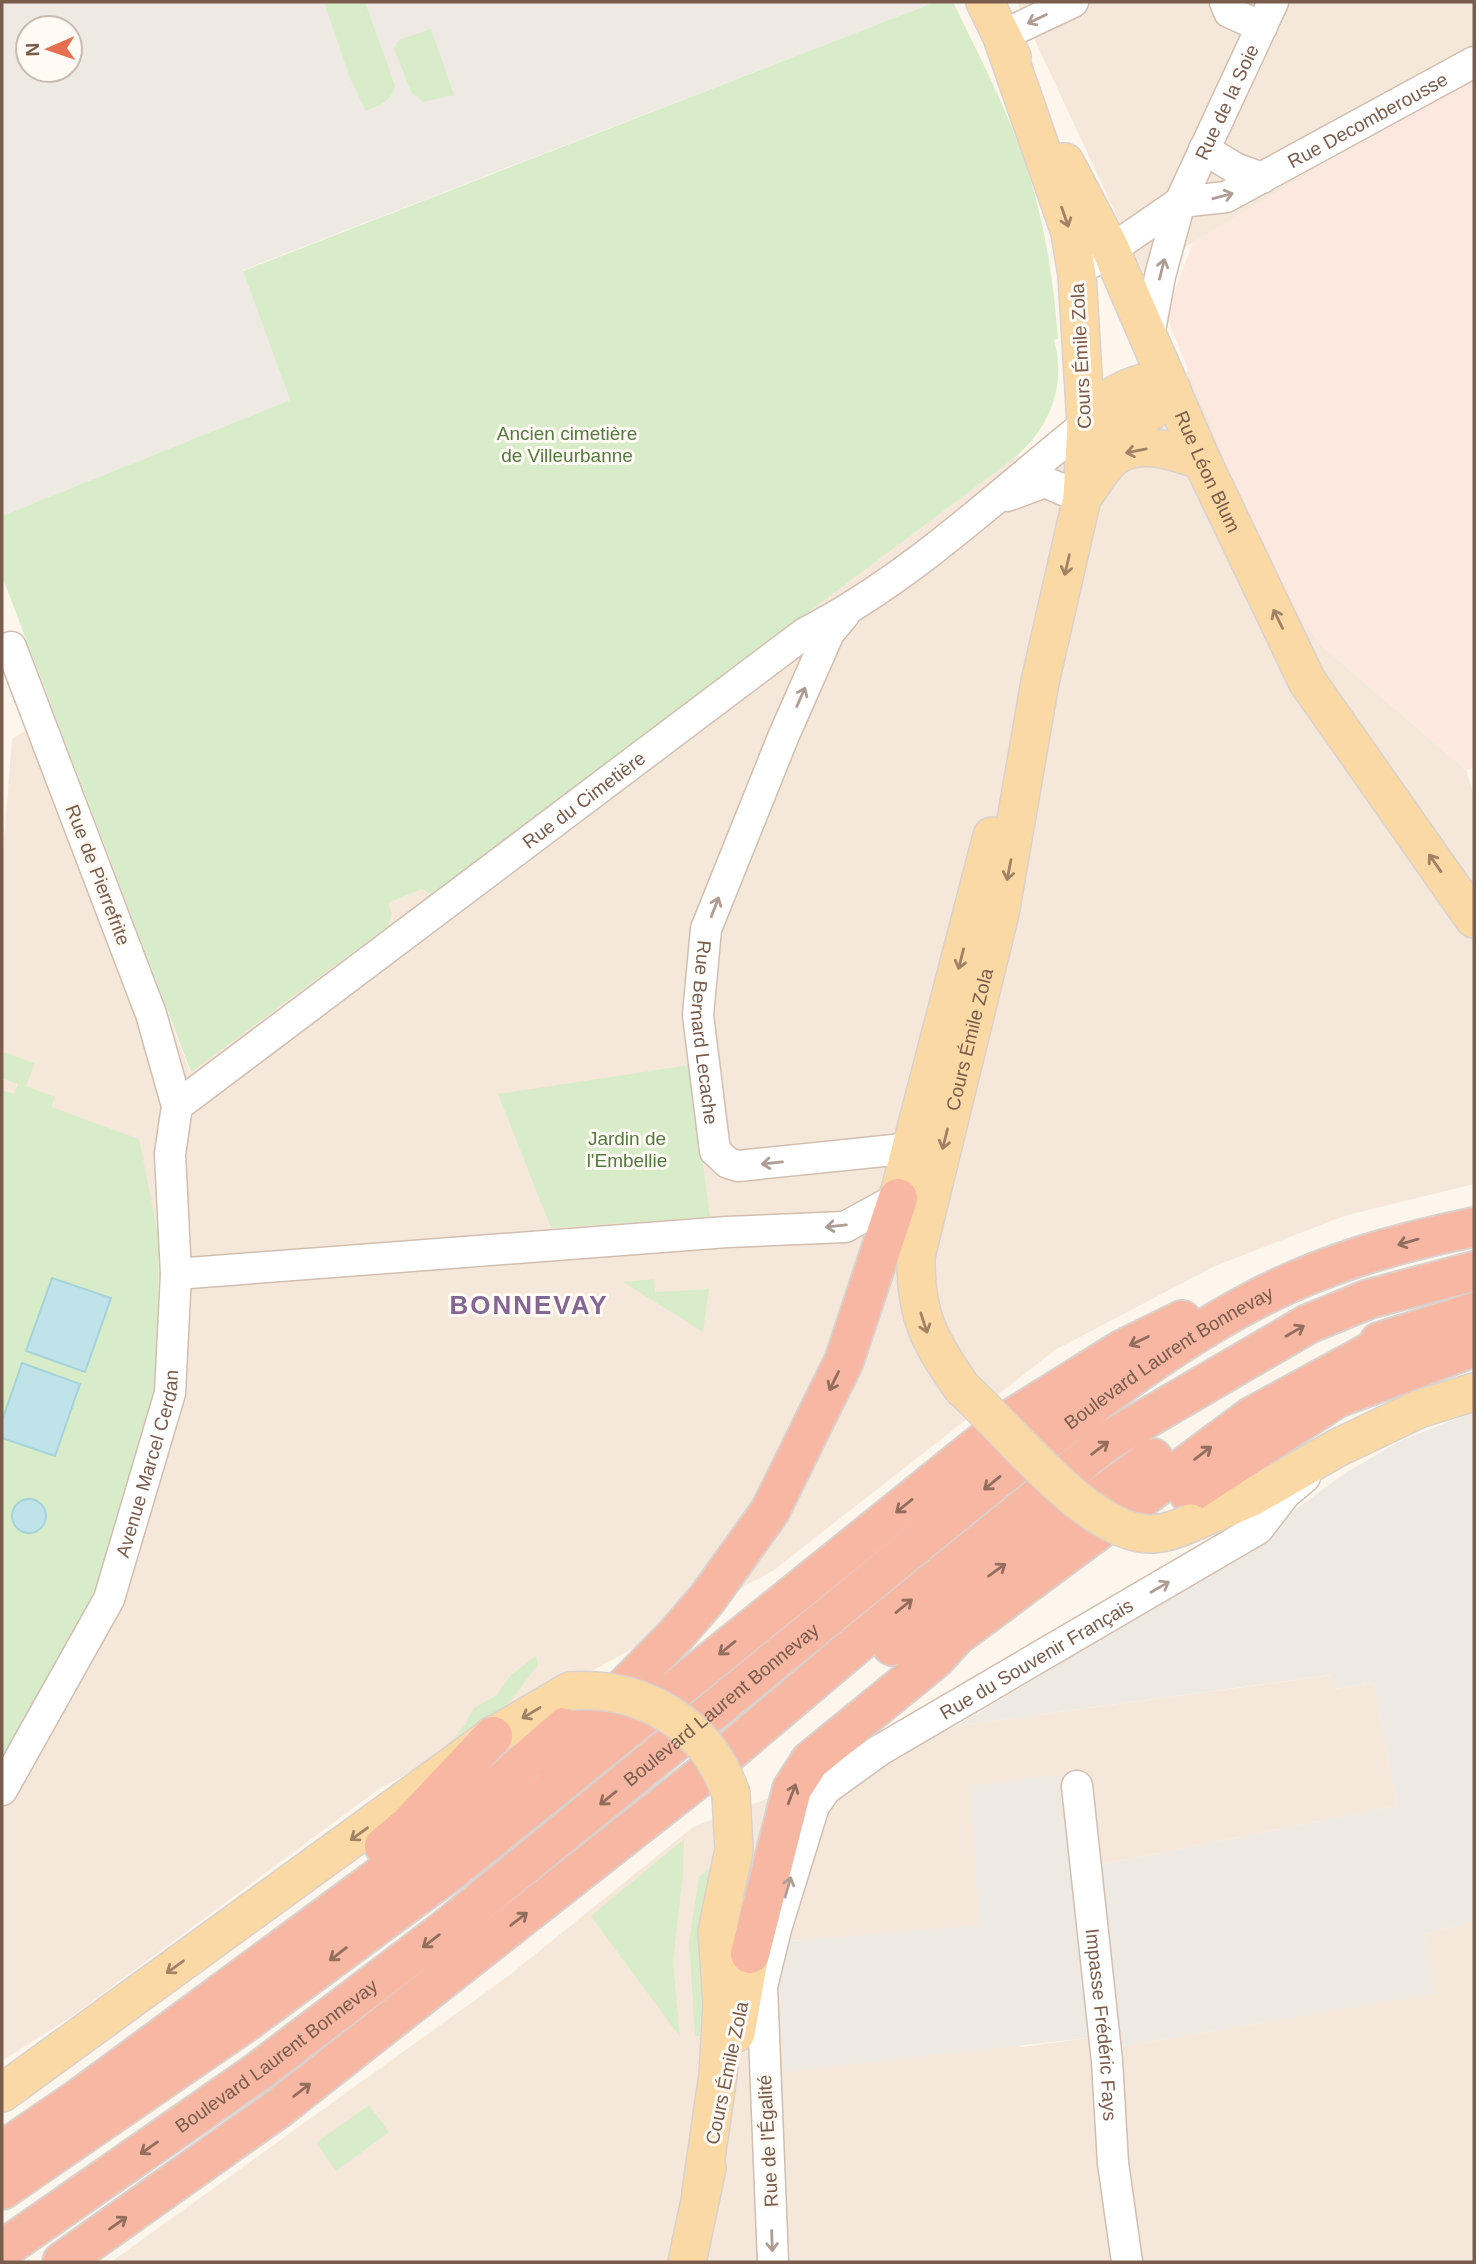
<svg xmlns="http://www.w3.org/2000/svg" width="1476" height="2264" font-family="Arial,sans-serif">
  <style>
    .residential { fill: #f5e8da }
    .commercial { fill: #fde8e0 }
    .industrial { fill: #efe9e4; fill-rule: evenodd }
    .green { fill: #d8ecc9 }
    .water { fill: #bfe3e8; stroke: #a5d3da; stroke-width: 2 }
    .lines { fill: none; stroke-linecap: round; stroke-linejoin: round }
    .minor-casing { stroke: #d1beb0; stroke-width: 33 }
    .major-casing { stroke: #dad1cd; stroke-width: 40 }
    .highway-casing { stroke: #dad1cd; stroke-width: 42 }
    .minor { stroke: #fff; stroke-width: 30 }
    .major { stroke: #fbd9a5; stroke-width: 37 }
    .highway { stroke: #f7b7a3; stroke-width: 38 }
    .major-bridge-casing { stroke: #dad1cd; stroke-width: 40; stroke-linecap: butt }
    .major-bridge { stroke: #fbd9a5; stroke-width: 37 }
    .oneway { stroke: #af9d94 }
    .oneway2 { stroke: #a18267 }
    .oneway3 { stroke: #936e5e }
    .labels { text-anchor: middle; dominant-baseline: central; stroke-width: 6; stroke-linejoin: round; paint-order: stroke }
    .street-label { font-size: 19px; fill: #7a5c4d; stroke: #fffaf3 }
    .park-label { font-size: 19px; fill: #537a41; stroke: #fffaf3 }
    .district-label { font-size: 26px; font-weight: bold; letter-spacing: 2px; fill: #846695; stroke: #fffaf3 }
  </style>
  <rect width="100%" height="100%" fill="#fdf6ec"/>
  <!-- residential -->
  <g class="residential">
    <path d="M1017,2H1474V76L1143,272Z"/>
    <path d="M1189,371L1272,576L1320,644L1466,770L1474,795V1184L1344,1216L1213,1267L1055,1350L774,1570L379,1789L71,2017L2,2061V864L12,739L54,713L190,1072L387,903L423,889L431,894L1012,460Z"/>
    <path d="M1332,1675L1335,1689L1374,1683L1397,1806L1100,1865L1063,1821L979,1926L790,1941L1022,2047L1088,2038L1119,2047L1434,1993L1424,1934L1474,1921V2262H111L507,1977L693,1827L956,1726Z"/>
  </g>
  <!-- commercial -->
  <path class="commercial" d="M1474,76V768L1466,770L1320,644L1272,576L1166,315L1193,242Z"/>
  <!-- industrial -->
  <g class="industrial">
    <path d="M2,2H935L243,270L290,400L2,516ZM28,28H70V70H28Z"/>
    <path d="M1474,1412V1921L1424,1934L1435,1993L1119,2047L1088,2038L784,2072L780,1984L790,1941L979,1925L970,1786L1057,1775L1063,1821L1100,1865L1397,1806L1374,1683L1335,1689L1331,1675L956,1726L1201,1579L1345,1473L1402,1440Z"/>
  </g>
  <!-- green -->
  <g class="green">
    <path d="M324,2H365L395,86C391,102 380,105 366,111L350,78Z"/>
    <path d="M935,2H953C976,50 1002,98 1020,149C1043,210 1053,274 1058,339L1054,340C1067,386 1049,430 1012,460L431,894L422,889L388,903L392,914L388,926L191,1072L2,576V516L290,400L243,271Z"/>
    <path d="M431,29L454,95L423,102L411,92L394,48L399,40Z"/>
    <path d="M4,1052L35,1063L26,1086L55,1097L51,1107L139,1139L159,1239L155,1390L95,1588L67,1648L2,1757V1090L14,1094L18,1084L2,1078Z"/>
    <path d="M690,1065L710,1217L551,1228L498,1094Z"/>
    <path d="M654,1279L655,1292L709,1289L703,1332L623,1282Z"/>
    <path d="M536,1656L538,1665L510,1701L452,1753L443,1751L464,1726L474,1708L497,1695L511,1675Z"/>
    <path d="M684,1839L683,1872L673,1962L680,2037L591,1916Z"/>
    <path d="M729,1851L704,1953L700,2036H695L689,1942L699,1877Z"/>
    <path d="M369,2105L389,2132L336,2171L316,2143Z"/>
  </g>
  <!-- water -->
  <g class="water">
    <path d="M52,1278L111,1298L85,1372L26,1351Z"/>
    <path d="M22,1363L80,1384L55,1456L2,1438V1421Z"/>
    <circle cx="29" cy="1516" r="17"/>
  </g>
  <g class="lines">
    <defs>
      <g id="minor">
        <path d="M1225,2L1229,12L1262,27"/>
        <path d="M1001,36L1073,2"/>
        <path d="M1204,149L1235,168L1262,178"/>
        <path id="s1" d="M1093,262L1180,202L1226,197L1474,62"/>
        <path id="s2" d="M1149,336L1160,276L1180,202L1273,2"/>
        <path d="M1007,496L1045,482L1082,498"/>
        <path id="s3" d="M844,615L829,633L784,735L706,929L698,1015L715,1151L728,1163L738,1166L913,1148"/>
        <path id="s4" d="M177,1106L805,633C909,580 996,496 1086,424"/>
        <path d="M176,1274L727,1232L845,1227L898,1198"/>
        <path id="s5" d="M1077,1786L1107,2061L1113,2163L1127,2262"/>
        <path id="s6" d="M2,1790L109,1599L170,1393L176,1274L170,1154L177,1106L151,1014L11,647"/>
        <path id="s7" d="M773,2262L762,1987L776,1929L814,1806L826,1789L880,1750L1258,1529L1285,1494L1305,1477"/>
      </g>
      <g id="major">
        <path d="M985,2L1012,57"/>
        <path id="s8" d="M1065,162L1110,248L1202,461L1307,681L1474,919"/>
        <path d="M1146,382L1172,390C1152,420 1121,427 1086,424C1106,399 1115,391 1146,382Z"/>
        <path d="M1082,498C1092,486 1103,463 1117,455C1143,439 1176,452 1202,461"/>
        <path d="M898,1198L992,836"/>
        <path id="s9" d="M962,1388C929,1340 915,1316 916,1256L1000,913L1040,682L1082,498L1086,424L1077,275L1070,232L1002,37"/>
        <path d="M1191,1523L1252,1497L1337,1448L1419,1409L1474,1392"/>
        <path d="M736,2033L750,1954"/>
        <path d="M2,2093L493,1736L570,1691"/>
        <path d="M701,2192L718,2075L722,2003L717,1931L734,1850L731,1794"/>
        <path d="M687,2262L707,2168"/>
      </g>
      <g id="highway">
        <path d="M1379,1342L1474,1312"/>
        <path d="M1189,1494L1337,1398L1474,1347"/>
        <path d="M892,1646L1153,1458"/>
        <path d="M552,1761L675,1636L707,1599L770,1511L844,1361L898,1198"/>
        <path d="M384,1846L409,1825L493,1736"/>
        <path d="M750,1954L792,1789L810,1761L935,1659L956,1636L1251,1417L1402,1335"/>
        <path d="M2,2151L81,2097L470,1810L566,1726"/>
        <path d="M2,2190L246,2022L452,1870L1014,1417L1123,1349L1182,1320"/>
        <path id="s10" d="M2,2250L256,2073L446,1929L993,1482C1074,1419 1157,1352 1249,1303C1319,1265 1396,1243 1474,1227"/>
        <path d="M62,2262L279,2108L701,1776L864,1638L1106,1442L1308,1324L1369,1299L1474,1271"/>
      </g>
    </defs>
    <!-- minor casing -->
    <use href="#minor" class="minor-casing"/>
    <!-- major casing -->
    <use href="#major" class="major-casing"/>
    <!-- highway casing -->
    <use href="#highway" class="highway-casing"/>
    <!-- minor -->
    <use href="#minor" class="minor"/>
    <!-- major -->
    <use href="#major" class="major"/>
    <!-- highway -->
    <use href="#highway" class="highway"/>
    <defs>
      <g id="major-bridge">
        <path d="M962,1388C1009,1429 1087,1533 1150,1534C1164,1534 1178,1529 1191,1523"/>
        <path d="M570,1691C643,1686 707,1724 731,1794"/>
      </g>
    </defs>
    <!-- major-bridge casing -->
    <use href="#major-bridge" class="major-bridge-casing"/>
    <!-- major-bridge -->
    <use href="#major-bridge" class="major-bridge"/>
  </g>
  <!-- one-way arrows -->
  <defs><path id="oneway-shaft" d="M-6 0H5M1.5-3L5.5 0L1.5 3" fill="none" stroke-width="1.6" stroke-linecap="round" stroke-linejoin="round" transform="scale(1.75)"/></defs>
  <g class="oneway">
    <use href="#oneway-shaft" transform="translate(1037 19) rotate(155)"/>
    <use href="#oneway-shaft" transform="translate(1223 196) rotate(-15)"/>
    <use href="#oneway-shaft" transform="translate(1162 269) rotate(-76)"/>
    <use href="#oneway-shaft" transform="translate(801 697) rotate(-66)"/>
    <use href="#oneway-shaft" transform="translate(715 907) rotate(-69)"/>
    <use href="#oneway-shaft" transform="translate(772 1163) rotate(174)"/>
    <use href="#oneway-shaft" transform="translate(836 1226) rotate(174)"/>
    <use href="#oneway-shaft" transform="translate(1160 1587) rotate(-30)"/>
    <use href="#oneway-shaft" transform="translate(788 1887) rotate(-74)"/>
    <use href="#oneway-shaft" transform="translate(772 2241) rotate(88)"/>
  </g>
  <g class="oneway2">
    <use href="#oneway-shaft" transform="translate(1065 217) rotate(71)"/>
    <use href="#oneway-shaft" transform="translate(1136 451) rotate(169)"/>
    <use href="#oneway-shaft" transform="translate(1067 565) rotate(103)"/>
    <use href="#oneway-shaft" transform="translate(1278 619) rotate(-116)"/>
    <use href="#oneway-shaft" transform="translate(1435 863) rotate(-125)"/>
    <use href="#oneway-shaft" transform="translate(1009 870) rotate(101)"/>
    <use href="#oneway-shaft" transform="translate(961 959) rotate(104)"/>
    <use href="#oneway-shaft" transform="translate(945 1139) rotate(104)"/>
    <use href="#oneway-shaft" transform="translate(924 1323) rotate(72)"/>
    <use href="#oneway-shaft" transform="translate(531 1713) rotate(149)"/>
    <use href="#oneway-shaft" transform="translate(359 1834) rotate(144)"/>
    <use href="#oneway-shaft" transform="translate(175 1967) rotate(144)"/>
  </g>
  <g class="oneway3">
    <use href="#oneway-shaft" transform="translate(1408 1242) rotate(164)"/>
    <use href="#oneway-shaft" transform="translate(1295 1331) rotate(-30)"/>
    <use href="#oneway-shaft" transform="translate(1139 1341) rotate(154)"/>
    <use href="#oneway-shaft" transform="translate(834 1381) rotate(116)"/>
    <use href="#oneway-shaft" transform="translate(1100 1448) rotate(-37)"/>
    <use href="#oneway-shaft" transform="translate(1203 1453) rotate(-37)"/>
    <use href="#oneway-shaft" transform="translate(992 1483) rotate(141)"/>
    <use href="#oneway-shaft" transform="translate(904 1506) rotate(141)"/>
    <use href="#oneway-shaft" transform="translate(997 1570) rotate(-36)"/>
    <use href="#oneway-shaft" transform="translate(904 1606) rotate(-39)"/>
    <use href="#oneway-shaft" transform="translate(727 1648) rotate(141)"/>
    <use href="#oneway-shaft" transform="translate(792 1794) rotate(-69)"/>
    <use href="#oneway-shaft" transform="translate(608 1798) rotate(141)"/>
    <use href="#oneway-shaft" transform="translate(519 1919) rotate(-38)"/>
    <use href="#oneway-shaft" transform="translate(431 1941) rotate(143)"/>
    <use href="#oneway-shaft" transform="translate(338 1954) rotate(143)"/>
    <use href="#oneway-shaft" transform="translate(302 2090) rotate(-38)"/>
    <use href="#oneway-shaft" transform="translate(149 2148) rotate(145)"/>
    <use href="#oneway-shaft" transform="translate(118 2223) rotate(-35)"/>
  </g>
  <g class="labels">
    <!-- street labels -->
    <g class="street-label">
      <text stroke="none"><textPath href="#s2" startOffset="248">Rue de la Soie</textPath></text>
      <text stroke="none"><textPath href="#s1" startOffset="313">Rue Decomberousse</textPath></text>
      <text transform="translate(1081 356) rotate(-93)">Cours Émile Zola</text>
      <text stroke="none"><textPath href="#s8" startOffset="341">Rue Léon Blum</textPath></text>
      <text stroke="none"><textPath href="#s4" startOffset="509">Rue du Cimetière</textPath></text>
      <text transform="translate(98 875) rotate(69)">Rue de Pierrefrite</text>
      <text stroke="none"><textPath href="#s3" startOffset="448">Rue Bernard Lecache</textPath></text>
      <text stroke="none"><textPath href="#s9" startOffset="366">Cours Émile Zola</textPath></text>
      <text stroke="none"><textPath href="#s10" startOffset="1470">Boulevard Laurent Bonnevay</textPath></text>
      <text stroke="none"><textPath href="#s6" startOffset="360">Avenue Marcel Cerdan</textPath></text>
      <text stroke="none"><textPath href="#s7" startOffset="732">Rue du Souvenir Français</textPath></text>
      <text stroke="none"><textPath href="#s10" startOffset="903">Boulevard Laurent Bonnevay</textPath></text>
      <text stroke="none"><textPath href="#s5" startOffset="240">Impasse Frédéric Fays</textPath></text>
      <text stroke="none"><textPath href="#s10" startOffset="336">Boulevard Laurent Bonnevay</textPath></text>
      <text transform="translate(727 2073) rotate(-78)">Cours Émile Zola</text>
      <text transform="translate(768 2141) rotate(-93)">Rue de l'Égalité</text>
    </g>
    <!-- park labels -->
    <g class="park-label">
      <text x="567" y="433">Ancien cimetière<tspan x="567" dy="22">de Villeurbanne</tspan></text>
      <text x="627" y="1138">Jardin de<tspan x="627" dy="22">l'Embellie</tspan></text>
    </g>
    <!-- district labels -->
    <g class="district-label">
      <text x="529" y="1305">BONNEVAY</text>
    </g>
  </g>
  <!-- border -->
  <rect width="1476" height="2264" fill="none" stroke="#7a5c4d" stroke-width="7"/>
  <!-- north arrow -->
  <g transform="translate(49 49) rotate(268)"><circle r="33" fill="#fffaf3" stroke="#cabbb1" stroke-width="2"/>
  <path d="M0-5L12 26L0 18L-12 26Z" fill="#e76f51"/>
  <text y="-10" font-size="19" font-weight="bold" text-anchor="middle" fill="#7a5c4d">N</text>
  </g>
</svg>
